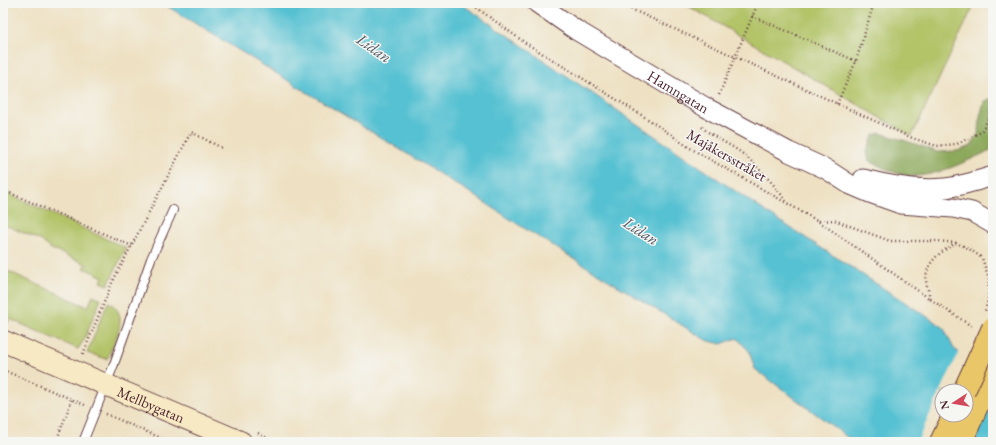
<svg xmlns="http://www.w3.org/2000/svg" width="996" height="445" font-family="'EB Garamond',serif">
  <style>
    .green { fill: #b2c367; stroke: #7e7149 }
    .forest { fill: #8da95c; stroke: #6c6444 }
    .water { fill: #57c1d2; stroke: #50707e; fill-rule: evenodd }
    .pier { fill: #eee1c3; fill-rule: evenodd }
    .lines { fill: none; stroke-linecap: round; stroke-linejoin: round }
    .service-casing { stroke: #633c42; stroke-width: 10 }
    .tertiary-casing { stroke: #633c42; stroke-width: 21 }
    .secondary-casing { stroke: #633c42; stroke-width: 23 }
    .primary-casing { stroke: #633c42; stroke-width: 24 }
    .path { stroke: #633c42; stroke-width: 2.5; stroke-dasharray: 1 3; stroke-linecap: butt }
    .service { stroke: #fff; stroke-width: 8 }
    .tertiary { stroke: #fff; stroke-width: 19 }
    .secondary { stroke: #f6e9c3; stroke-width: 21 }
    .primary { stroke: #e9c769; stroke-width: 22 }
    .primary-bridge-casing { stroke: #633c42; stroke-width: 24; stroke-linecap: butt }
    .primary-bridge { stroke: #e9c769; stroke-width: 22 }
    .labels { text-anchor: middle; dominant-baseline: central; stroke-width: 3; stroke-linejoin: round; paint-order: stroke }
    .street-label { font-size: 15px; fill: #4a1f2b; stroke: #f6f6f2 }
    .water-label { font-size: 16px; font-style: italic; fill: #4f5865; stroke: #f6f6f2 }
  </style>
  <rect width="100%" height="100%" fill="#f6f6f2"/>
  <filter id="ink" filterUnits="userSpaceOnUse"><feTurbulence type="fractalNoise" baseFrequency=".025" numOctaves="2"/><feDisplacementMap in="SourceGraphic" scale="8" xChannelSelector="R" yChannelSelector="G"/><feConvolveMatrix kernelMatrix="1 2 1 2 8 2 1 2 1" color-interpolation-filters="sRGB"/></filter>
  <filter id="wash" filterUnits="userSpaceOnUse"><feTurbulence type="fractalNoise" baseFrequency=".012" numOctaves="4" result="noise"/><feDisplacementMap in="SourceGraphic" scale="16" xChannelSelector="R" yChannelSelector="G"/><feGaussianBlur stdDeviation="0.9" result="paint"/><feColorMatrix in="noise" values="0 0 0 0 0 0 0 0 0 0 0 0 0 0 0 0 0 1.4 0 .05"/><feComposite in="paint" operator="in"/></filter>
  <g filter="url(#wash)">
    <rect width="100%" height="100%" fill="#eee1c3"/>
    <!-- green -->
    <g class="green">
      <path d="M683,3H975L912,136Z"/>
      <path d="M3,191L126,248L108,285L101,282L103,277L84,268L86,264L49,248L42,241L3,224Z"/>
      <path d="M3,269L88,307L93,295L101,299L84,340L78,349L3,316Z"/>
      <path d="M108,302C132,314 114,342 107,359L87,353Z"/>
    </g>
    <!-- forest -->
    <path class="forest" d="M993,97V149C969,160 937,177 910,176C897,175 882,167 869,161L867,151L873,136L880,133L919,145L937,152L957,151L971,146L979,132L980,116L984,102Z"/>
    <!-- water -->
    <path class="water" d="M162,3H460L769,214L943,327L954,349L993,374V442H854L755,369L749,351L737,338L721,344L706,340L519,225L469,192ZM942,391H966V415H942Z"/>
    <!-- pier -->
    <path class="pier" d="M960,350L993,371V398L972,442H917ZM942,391H966V415H942Z"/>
  </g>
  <g filter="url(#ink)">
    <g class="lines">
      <defs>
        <path id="service" d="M83,442L113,367L151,259L173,210"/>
        <g id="tertiary">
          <path id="s1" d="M537,3L576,30L705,107L789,152L826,169L849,184L870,193L901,204L953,208L972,212L993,224"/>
          <path d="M863,179C890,186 917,191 945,188C961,186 977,181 993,176"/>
        </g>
        <g id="secondary">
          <path id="s2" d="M3,341L241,442"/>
        </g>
        <g id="primary">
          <path d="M941,442L954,415"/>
          <path d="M961,442L993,370"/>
        </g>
      </defs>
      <!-- service casing -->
      <use href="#service" class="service-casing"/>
      <!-- tertiary casing -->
      <use href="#tertiary" class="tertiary-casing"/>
      <!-- secondary casing -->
      <use href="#secondary" class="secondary-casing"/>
      <!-- primary casing -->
      <use href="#primary" class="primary-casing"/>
      <!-- path -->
      <g class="path">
        <path d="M470,3L524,42L651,121L690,148L818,221L930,299L973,327"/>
        <path d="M620,4L912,138L937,146L957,144L981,132L993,110"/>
        <path d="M752,16L856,61"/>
        <path d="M719,95L758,3"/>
        <path d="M837,104L856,61L874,3"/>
        <path d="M702,127C714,138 730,144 743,154C756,165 779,189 787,203"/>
        <path d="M3,190L132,246"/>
        <path d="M819,221L834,220L890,241H938L956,243"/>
        <path d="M930,298C929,292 926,285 926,279C927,260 941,252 956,243L968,248L982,258L989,279L988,300L985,311"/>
        <path d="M3,320L8,322"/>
        <path d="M83,354L112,283L191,132L222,148"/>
        <path d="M3,370L85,405"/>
        <path d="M106,414L170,442"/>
        <path d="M258,433L275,442"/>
        <path d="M56,442L72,399"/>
      </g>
      <!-- service -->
      <use href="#service" class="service"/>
      <!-- tertiary -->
      <use href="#tertiary" class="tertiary"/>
      <!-- secondary -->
      <use href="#secondary" class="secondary"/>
      <!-- primary -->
      <use href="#primary" class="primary"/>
      <defs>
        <path id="primary-bridge" d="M964,391L993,328"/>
      </defs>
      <!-- primary-bridge casing -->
      <use href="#primary-bridge" class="primary-bridge-casing"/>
      <!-- primary-bridge -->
      <use href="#primary-bridge" class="primary-bridge"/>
    </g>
  </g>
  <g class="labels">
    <!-- street labels -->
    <g class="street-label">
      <text stroke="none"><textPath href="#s1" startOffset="167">Hamngatan</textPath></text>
      <text transform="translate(727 155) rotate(30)">Majåkersstråket</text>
      <text stroke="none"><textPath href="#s2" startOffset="161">Mellbygatan</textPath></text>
    </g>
    <!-- water labels -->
    <g class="water-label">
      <text transform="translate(374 48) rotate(35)">Lidan</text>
      <text transform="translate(641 231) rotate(32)">Lidan</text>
    </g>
  </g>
  <!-- margin -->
  <rect width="996" height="445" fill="none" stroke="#f6f6f2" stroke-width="16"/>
  <!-- north arrow -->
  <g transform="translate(954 403) rotate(258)"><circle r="19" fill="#f6f6f2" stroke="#b1a0a2"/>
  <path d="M0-3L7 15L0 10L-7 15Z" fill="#d1495b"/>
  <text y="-6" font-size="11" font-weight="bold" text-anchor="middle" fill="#4a1f2b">N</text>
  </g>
</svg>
